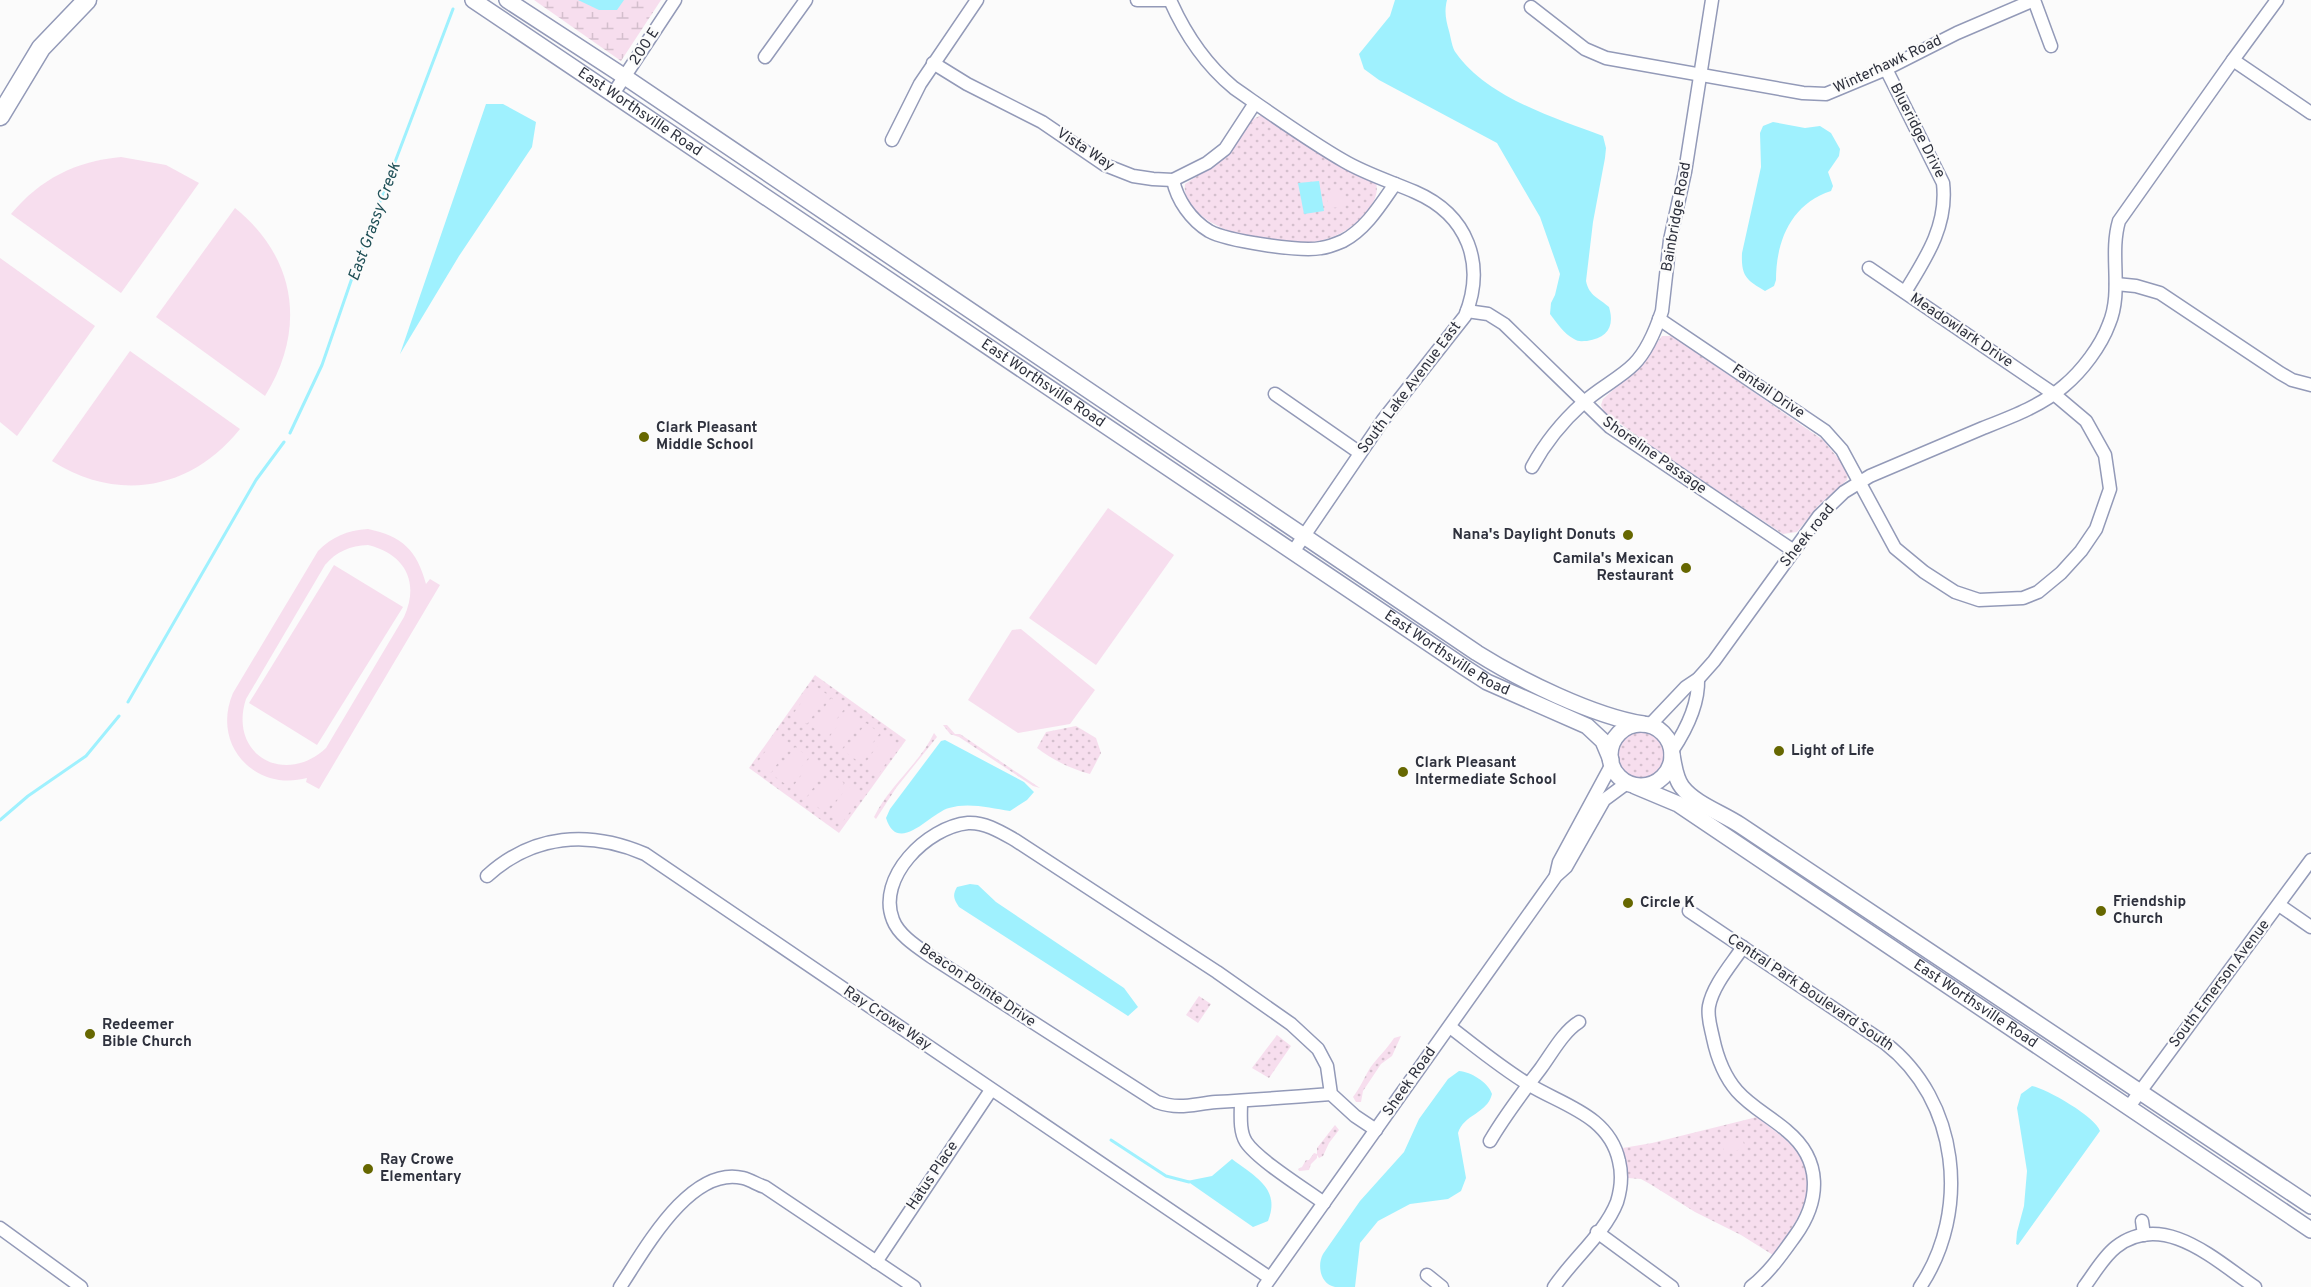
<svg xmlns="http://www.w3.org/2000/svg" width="2311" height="1287" font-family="Overpass,sans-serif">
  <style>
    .green { fill: url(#green-dots) }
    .wetland { fill: url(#wetland-marsh) }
    .pitch { fill: #f7deee; fill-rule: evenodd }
    .water { fill: #9ff1fe }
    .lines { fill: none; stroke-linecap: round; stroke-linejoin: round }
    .stream { stroke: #9ff1fe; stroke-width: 3 }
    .minor-casing { stroke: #939ab8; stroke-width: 15 }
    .major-casing { stroke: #939ab8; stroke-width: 18 }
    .highway-casing { stroke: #939ab8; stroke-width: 21 }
    .minor { stroke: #fff; stroke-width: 12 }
    .major { stroke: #fff; stroke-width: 15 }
    .highway { stroke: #fff; stroke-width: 18 }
    .poi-dot { fill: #666700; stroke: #fbfbfb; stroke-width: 2 }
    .labels { text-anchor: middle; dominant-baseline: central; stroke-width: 4.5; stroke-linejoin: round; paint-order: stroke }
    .street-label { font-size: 15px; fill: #2e313d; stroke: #fbfbfb }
    .poi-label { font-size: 15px; font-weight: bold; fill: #2e313d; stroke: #fbfbfb; text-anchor: start }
    .water-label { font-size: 16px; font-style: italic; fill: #215158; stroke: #fbfbfb }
  </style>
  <defs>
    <pattern id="green-dots" width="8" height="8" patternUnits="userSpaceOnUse" patternTransform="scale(1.5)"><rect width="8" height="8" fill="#f7deee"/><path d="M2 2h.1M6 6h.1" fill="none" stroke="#d4bfcd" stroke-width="1.8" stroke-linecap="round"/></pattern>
    <pattern id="wetland-marsh" width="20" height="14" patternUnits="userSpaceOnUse" patternTransform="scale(1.5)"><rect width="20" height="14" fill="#f7deee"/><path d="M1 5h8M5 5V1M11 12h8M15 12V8" fill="none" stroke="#d4bfcd"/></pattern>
  </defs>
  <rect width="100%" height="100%" fill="#fbfbfb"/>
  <!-- green -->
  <g class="green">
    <path d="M1261,115L1320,154L1376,183C1379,194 1373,204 1366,212C1352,231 1329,241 1306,243C1294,245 1282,241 1270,239C1261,237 1251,237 1242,235C1220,230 1181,210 1185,184L1222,160L1250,121Z"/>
    <path d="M1662,336H1671L1678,340L1823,440L1842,463L1848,474L1847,480L1818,506L1797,532L1783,534L1655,449L1614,419L1606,417L1601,405L1603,399L1640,366Z"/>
    <path d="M815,675L906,740L839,833L749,768Z"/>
    <path d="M943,725H947L955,734H960L1040,788L1033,786L959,737L950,734Z"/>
    <path d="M1076,726L1096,738L1101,753L1090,774C1071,769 1053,760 1037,748L1046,732Z"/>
    <circle cx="1640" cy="755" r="24"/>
    <path d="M934,733L937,737L896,788L876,819L874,817C889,786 920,763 934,733Z"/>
    <path d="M1199,996L1211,1004L1198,1023L1186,1015Z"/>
    <path d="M1277,1035L1291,1046L1269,1078L1252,1068Z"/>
    <path d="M1401,1036L1392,1056L1381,1064L1363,1091L1361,1102H1356L1353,1097C1360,1088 1364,1078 1370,1068C1378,1057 1387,1049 1394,1038Z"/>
    <path d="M1757,1117C1769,1127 1783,1136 1793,1147C1826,1185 1796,1223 1773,1255L1741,1235L1695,1212L1650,1184L1641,1179L1628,1178L1623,1148L1652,1143Z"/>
    <path d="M1335,1125L1339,1130L1329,1143L1323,1156L1319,1158L1317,1155V1158L1311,1164L1309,1170L1299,1171L1298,1169L1302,1167L1306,1160H1309L1314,1153L1317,1154V1148C1323,1140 1329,1133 1335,1125Z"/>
  </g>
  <!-- wetland -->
  <path class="wetland" d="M534,0H661L621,61Z"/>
  <!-- pitch -->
  <g class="pitch">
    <path d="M121,157L166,165L199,183L121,293L11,214C40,179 76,161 121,157Z"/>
    <path d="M1342,191L1345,207L1329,208L1326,193Z"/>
    <path d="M235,208C296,257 307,329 265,396L156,317Z"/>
    <path d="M0,258L95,326L17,436L0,422Z"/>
    <path d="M130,351L240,429C191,490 118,503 52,461Z"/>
    <path d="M1108,508L1174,555L1096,665L1029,618Z"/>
    <path d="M368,529C402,536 417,550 426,584L430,579L440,585L319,789L306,782L307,778C254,792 211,744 233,693L318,551C332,537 347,530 368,529ZM368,545C405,554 420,582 404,617L326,748C284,787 228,754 246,699L325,565C337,551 350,546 368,545Z"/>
    <path d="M334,565L403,607L317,745L249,703Z"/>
    <path d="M1021,629L1095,690L1070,724L1018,733L968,700L1012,630Z"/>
    <path d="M814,685L828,695L807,724L793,714Z"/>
    <path d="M831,698L845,708L824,736L811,726Z"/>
    <path d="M848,710L862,720L842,749L828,739Z"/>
    <path d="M866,723L880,733L859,762L845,752Z"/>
    <path d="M777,735L791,744L771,773L757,763Z"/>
    <path d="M884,736L898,746L878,775L864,765Z"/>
    <path d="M795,747L809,757L788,786L774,776Z"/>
    <path d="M812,760L826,770L806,798L792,788Z"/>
    <path d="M830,773L844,783L823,811L809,801Z"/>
    <path d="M848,786L862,796L841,824L827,814Z"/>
    <path d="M1742,1137L1745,1148L1725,1154L1722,1142Z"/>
  </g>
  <!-- water -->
  <g class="water">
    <path d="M578,0H624L617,10H599Z"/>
    <path d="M1395,0H1447C1444,12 1446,20 1449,31C1451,38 1452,48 1456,53C1487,97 1554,118 1603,136L1606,148L1605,158L1593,222L1586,281C1589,296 1599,298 1609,307C1615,327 1607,338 1587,341C1582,341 1578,342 1574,339C1564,334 1557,323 1550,314L1551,303L1555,295L1560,274L1540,217L1497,143L1379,80L1364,69L1359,54L1390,16Z"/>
    <path d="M486,104H503L536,122L532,147L459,256L400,354Z"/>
    <path d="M1773,122L1805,128L1820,126L1831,133L1840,149L1839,156L1828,172L1833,186L1831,191C1791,204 1776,241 1776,280L1774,286L1765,291C1746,280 1741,276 1742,253L1761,167L1760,133L1763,126Z"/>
    <path d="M1319,181L1324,211L1304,214L1298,183Z"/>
    <path d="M945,740L1024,782L1034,792L1027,800L1010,811C991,808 968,802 949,808C930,813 898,856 886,818L890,809L941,741Z"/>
    <path d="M970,884L978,885L996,902L1124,988L1138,1007L1128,1016L959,907C954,899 952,896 957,887Z"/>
    <path d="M1459,1071C1471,1072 1488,1082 1492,1094C1487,1114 1464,1114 1458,1133L1466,1178L1461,1191L1448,1199L1410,1204L1378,1221L1360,1243L1355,1287C1349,1287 1341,1287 1335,1287C1320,1284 1317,1265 1323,1254L1360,1201L1404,1152L1419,1119L1448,1079Z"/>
    <path d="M2032,1086C2047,1089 2096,1117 2100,1131L2018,1245L2016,1244L2017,1232L2024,1206L2027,1171L2017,1108L2021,1094Z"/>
    <path d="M1232,1159C1255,1177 1281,1188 1268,1221L1253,1227L1187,1181L1212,1176Z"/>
  </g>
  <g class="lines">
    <!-- stream -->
    <g class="stream">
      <path d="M290,433L322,365L362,249L453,9"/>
      <path d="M128,702L256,480L284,442"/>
      <path d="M0,820L28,796L86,756L119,716"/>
      <path d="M1111,1140L1166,1176L1189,1182"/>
    </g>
    <defs>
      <g id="minor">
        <path d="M1137,0H1168"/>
        <path d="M1170,0C1185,34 1205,64 1234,88C1270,113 1306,139 1344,161C1366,174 1392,182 1415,192C1468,215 1486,264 1465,316L1383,420L1293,552"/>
        <path d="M2034,0L2051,46"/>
        <path d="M2277,0L2233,60L2311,113"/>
        <path d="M1531,7L1585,49L1606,58L1803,93L1826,94L1886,69L1957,33L2034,0"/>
        <path d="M765,57L806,0"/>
        <path d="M933,63L967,84L1042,122L1105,165L1133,176L1153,179L1173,180L1207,163L1225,149L1255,103"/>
        <path d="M1886,69L1943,183C1948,225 1926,258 1905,292"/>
        <path d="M613,94L675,0"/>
        <path d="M892,140L920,84L977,0"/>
        <path d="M1173,180C1177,200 1191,220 1209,231C1227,241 1301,252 1321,248C1329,247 1336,244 1343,241C1366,229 1381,204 1395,184"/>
        <path d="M2116,284L2136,286L2160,293L2280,373L2292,380L2311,385"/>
        <path d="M1467,311L1488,314L1504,324L1610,427L1794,551"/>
        <path d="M1659,319L1825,431L1842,450L1895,548L1924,572L1955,592L1979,600L2023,598L2038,592L2061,573L2081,551L2096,529L2110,489L2105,455L2086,421L2054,394L1869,268"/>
        <path d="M1275,394L1360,453"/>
        <path d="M1532,467C1545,443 1563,421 1583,403C1599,388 1619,379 1634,364C1648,350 1656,329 1662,311L1670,240L1685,172L1712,0"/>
        <path d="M1649,726L1686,687L1698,679L1714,661L1819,516L1844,492L1870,476C1908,460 1946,444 1983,428C2011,417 2041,406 2064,386C2082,371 2101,346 2109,324C2123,291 2109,255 2119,221L2233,60"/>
        <path d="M1672,751C1686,730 1699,705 1698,679"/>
        <path d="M1556,875L1559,862L1612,764"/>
        <path d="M487,876C533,834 589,830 645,854L1270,1278"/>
        <path d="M2279,905L2311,927"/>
        <path d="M1689,911L1885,1043C1959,1100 1971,1211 1920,1287"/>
        <path d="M1743,947C1731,965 1713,985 1709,1006C1707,1017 1711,1028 1713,1038C1717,1057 1724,1076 1737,1091C1751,1107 1771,1117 1787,1131C1822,1160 1821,1200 1795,1236C1782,1254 1769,1273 1751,1287"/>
        <path d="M1450,1027C1475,1046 1500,1067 1528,1084C1562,1105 1609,1115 1619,1161C1622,1173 1621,1189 1617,1202C1605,1233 1573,1259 1554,1287"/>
        <path d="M1331,1094C1293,1097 1254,1100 1216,1102C1193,1104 1180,1110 1157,1102L933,958C919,948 899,936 893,920C876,878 927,827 968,823C985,822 1001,832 1015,840L1217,972L1291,1024L1318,1049L1327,1066L1331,1094L1355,1116L1376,1130"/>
        <path d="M1241,1101C1241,1114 1239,1131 1246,1142C1258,1160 1305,1189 1324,1203"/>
        <path d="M2128,1108L2311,860"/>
        <path d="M1490,1141C1505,1115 1523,1092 1541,1068C1552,1053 1563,1032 1579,1022"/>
        <path d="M2142,1221L2144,1235"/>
        <path d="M0,1228L81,1287"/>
        <path d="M1597,1232L1672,1287"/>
        <path d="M876,1262L991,1090"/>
        <path d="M1427,1275L1442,1287"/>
        <path d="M620,1287C644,1251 690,1165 743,1178C751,1180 758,1185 765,1187L914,1287"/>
        <path d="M1264,1287L1556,876L1566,867L1604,800L1627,783"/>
        <path d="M2084,1287C2094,1274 2103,1257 2116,1247C2164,1210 2216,1261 2255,1287"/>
      </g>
      <g id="major">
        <path id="s1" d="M473,0L1464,667L1487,682L1587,726L1603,741L1611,760"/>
        <path d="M507,0L625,77L1477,653C1520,680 1593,716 1643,724"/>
        <circle cx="1641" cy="755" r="31"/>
        <path d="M1672,755C1674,765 1675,778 1682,787C1695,804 1722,813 1740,825L2311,1206"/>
        <path id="s2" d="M1635,786L1678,804L2311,1230"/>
      </g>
      <path id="highway" d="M0,116L41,48L87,0"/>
    </defs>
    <!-- minor casing -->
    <use href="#minor" class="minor-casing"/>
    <!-- major casing -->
    <use href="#major" class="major-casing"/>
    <!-- highway casing -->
    <use href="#highway" class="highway-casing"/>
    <!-- minor -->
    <use href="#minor" class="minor"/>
    <!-- major -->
    <use href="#major" class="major"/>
    <!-- highway -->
    <use href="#highway" class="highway"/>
  </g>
  <!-- markers -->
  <g class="poi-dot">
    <circle cx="644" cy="437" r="6"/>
    <circle cx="1628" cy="535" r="6"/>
    <circle cx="1686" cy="568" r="6"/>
    <circle cx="1779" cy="751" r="6"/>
    <circle cx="1403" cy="772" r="6"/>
    <circle cx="1628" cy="903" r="6"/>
    <circle cx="2101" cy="911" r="6"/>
    <circle cx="90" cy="1034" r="6"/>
    <circle cx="368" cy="1169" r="6"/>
  </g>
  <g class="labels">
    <!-- street labels -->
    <g class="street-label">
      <text transform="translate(645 47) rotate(-57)">200 E</text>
      <text transform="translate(1888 65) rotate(-25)">Winterhawk Road</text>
      <text stroke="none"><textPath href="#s1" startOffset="201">East Worthsville Road</textPath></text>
      <text transform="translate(1917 131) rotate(63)">Blueridge Drive</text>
      <text transform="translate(1085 150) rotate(33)">Vista Way</text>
      <text transform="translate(1677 217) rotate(-80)">Bainbridge Road</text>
      <text transform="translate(1961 331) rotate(34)">Meadowlark Drive</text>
      <text stroke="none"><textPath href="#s1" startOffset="687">East Worthsville Road</textPath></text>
      <text transform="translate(1410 388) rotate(-53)">South Lake Avenue East</text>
      <text transform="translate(1768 392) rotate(34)">Fantail Drive</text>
      <text transform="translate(1654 456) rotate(35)">Shoreline Passage</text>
      <text transform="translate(1808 536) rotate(-51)">Sheek road</text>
      <text stroke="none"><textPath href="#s1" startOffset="1173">East Worthsville Road</textPath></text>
      <text transform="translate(2220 984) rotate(-53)">South Emerson Avenue</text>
      <text transform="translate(977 986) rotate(34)">Beacon Pointe Drive</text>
      <text transform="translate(1810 993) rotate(34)">Central Park Boulevard South</text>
      <text stroke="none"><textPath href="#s2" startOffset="405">East Worthsville Road</textPath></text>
      <text transform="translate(887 1019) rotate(34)">Ray Crowe Way</text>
      <text transform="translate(1410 1082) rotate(-55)">Sheek Road</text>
      <text transform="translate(933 1176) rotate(-56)">Hatus Place</text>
    </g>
    <!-- poi labels -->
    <g class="poi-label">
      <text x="656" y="428">Clark Pleasant<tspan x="656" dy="17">Middle School</tspan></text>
      <text x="1616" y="535" text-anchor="end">Nana's Daylight Donuts</text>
      <text x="1674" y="559" text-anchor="end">Camila's Mexican<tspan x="1674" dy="17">Restaurant</tspan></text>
      <text x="1791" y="751">Light of Life</text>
      <text x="1415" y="763">Clark Pleasant<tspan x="1415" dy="17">Intermediate School</tspan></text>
      <text x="2113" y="902">Friendship<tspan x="2113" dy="17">Church</tspan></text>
      <text x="1640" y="903">Circle K</text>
      <text x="102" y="1025">Redeemer<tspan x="102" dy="17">Bible Church</tspan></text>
      <text x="380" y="1160">Ray Crowe<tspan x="380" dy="17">Elementary</tspan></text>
    </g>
    <!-- water labels -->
    <g class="water-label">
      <text transform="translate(375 222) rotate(-70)">East Grassy Creek</text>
    </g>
  </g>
</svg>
